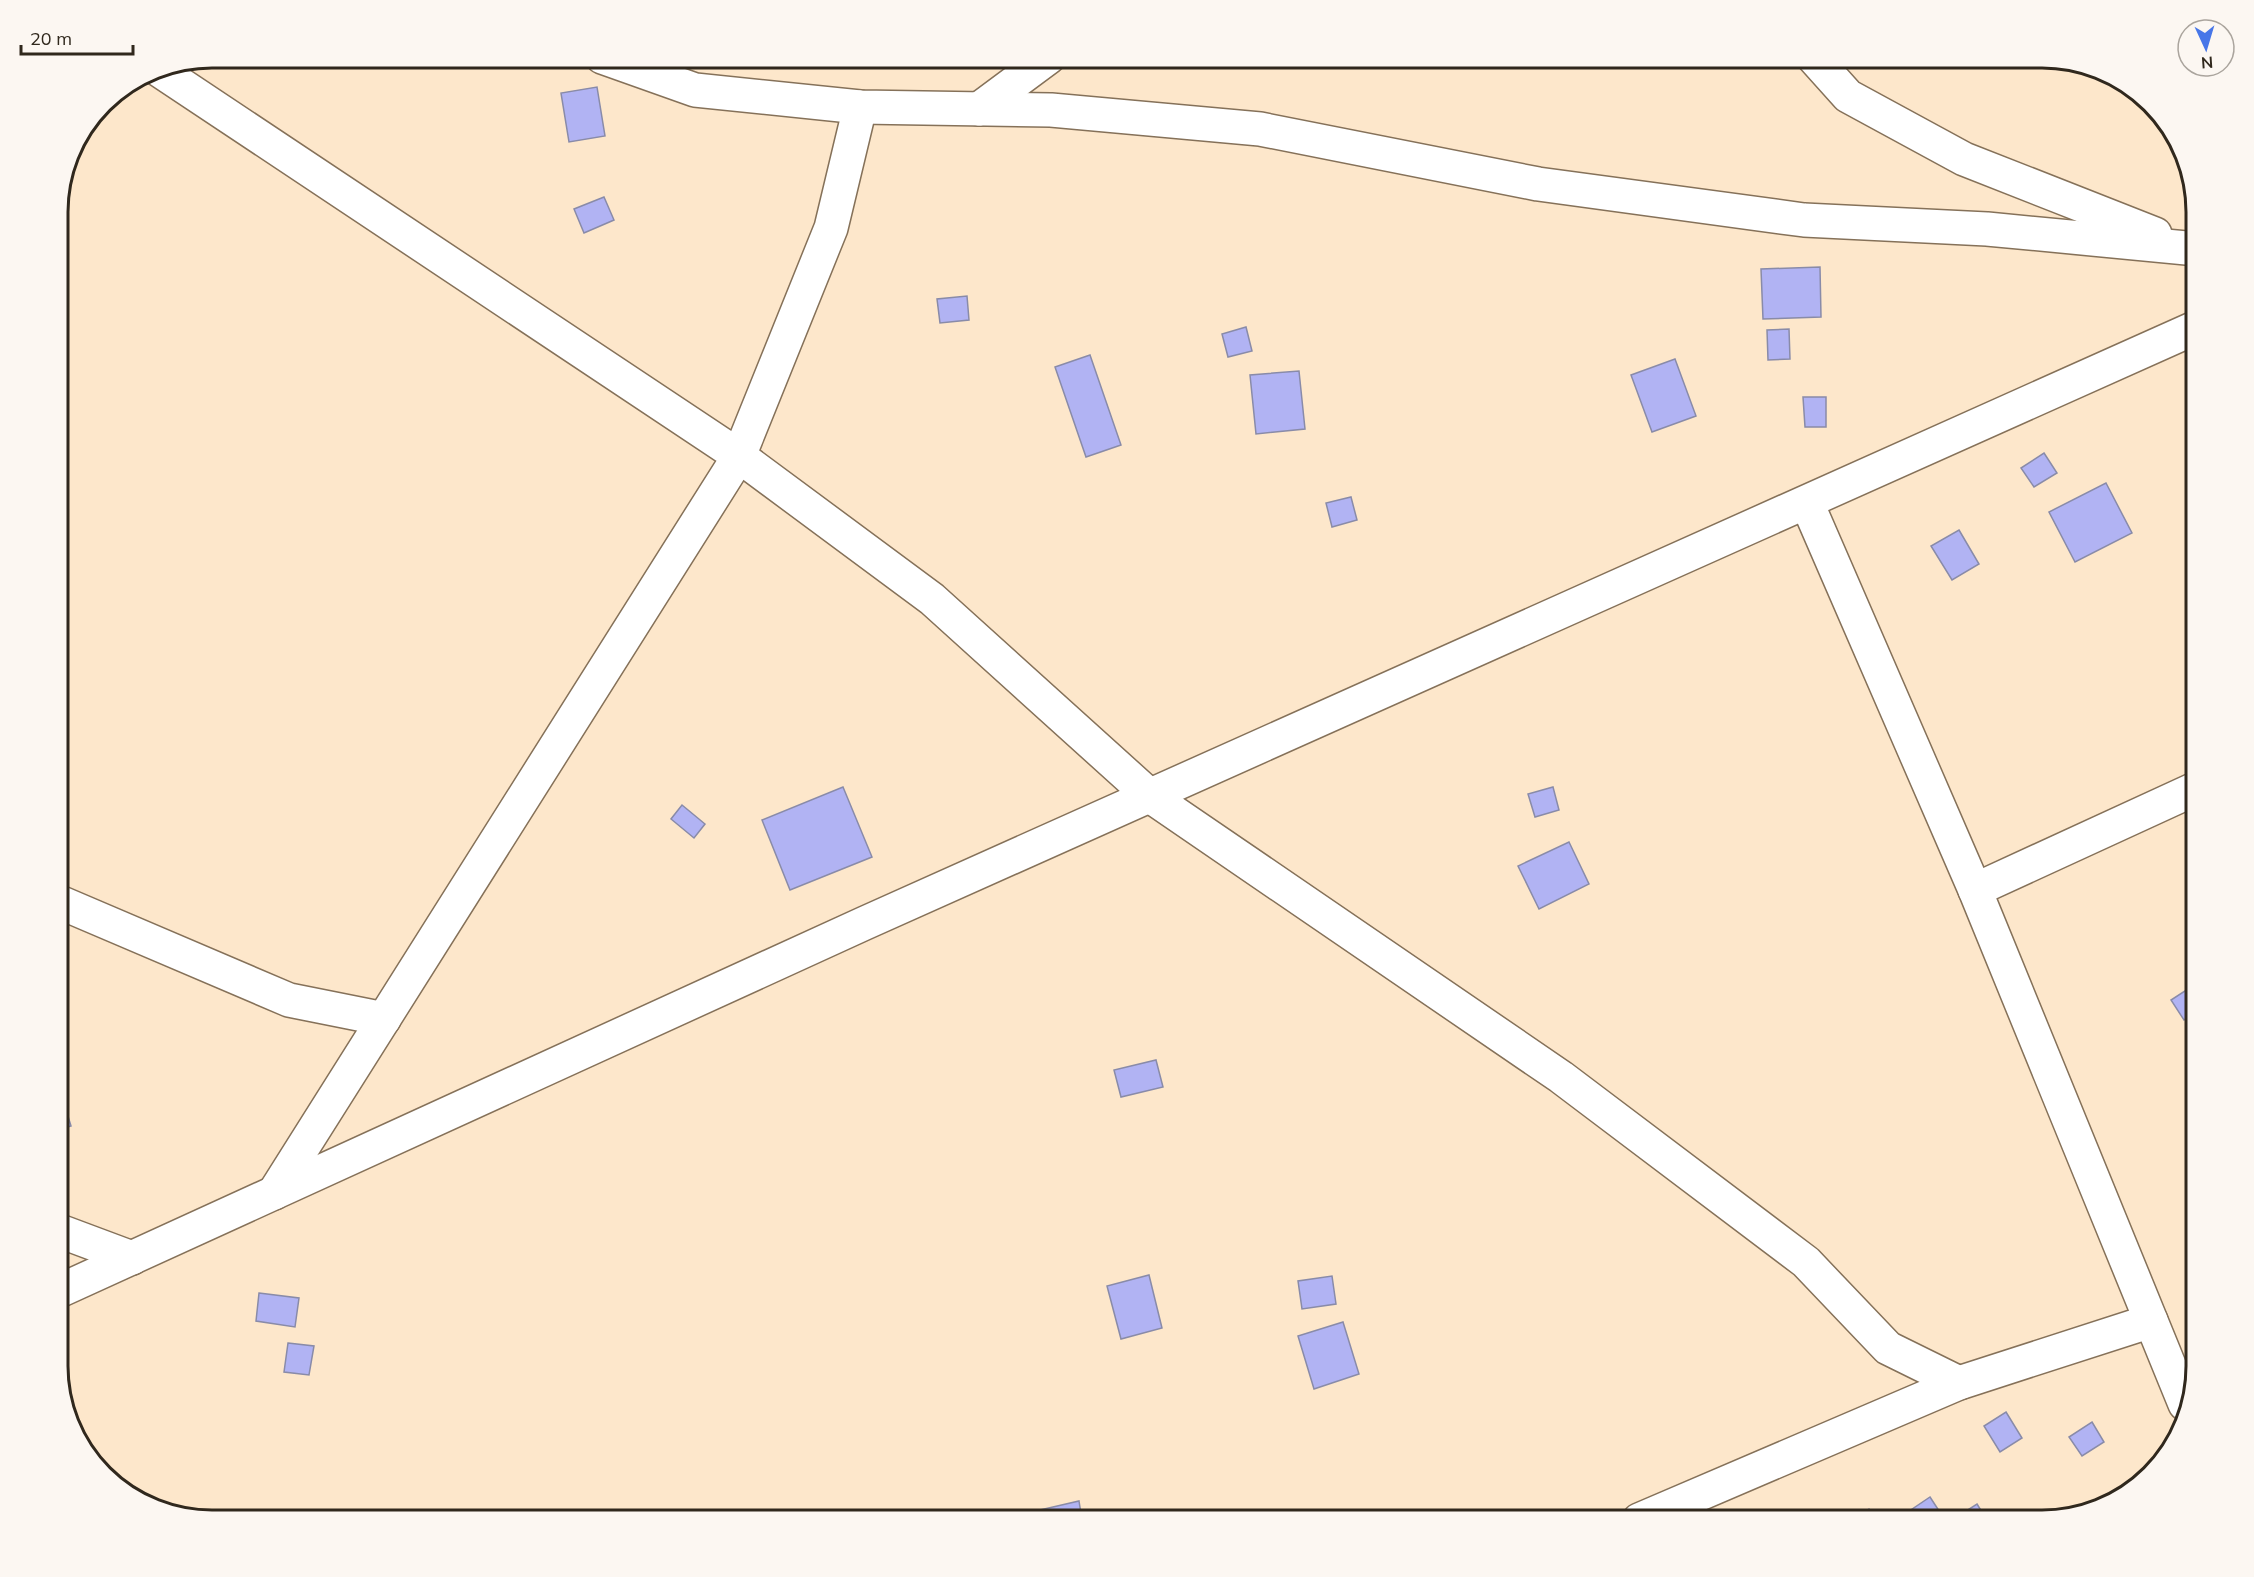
<svg xmlns="http://www.w3.org/2000/svg" width="2254" height="1577" font-family="Mulish,sans-serif">
  <style>
    .building { fill: #b1b3f3; stroke: #898ba8; stroke-width: 1.5 }
    .lines { fill: none; stroke-linecap: round; stroke-linejoin: round }
    .minor-casing { stroke: #857159; stroke-width: 36 }
    .tertiary-casing { stroke: #857159; stroke-width: 36 }
    .minor { stroke: #fff; stroke-width: 33 }
    .tertiary { stroke: #fff; stroke-width: 33 }
    .rim { fill: none; stroke: #30281d; stroke-width: 3 }
  </style>
  <rect width="100%" height="100%" fill="#fde7cb"/>
  <!-- building -->
  <g class="building">
    <path d="M719,57H772L773,58L719,62Z"/>
    <path d="M597,87L605,136L569,142L561,93Z"/>
    <path d="M604,197L614,220L584,233L574,209Z"/>
    <path d="M1820,267L1821,317L1763,319L1761,269Z"/>
    <path d="M967,296L969,320L940,323L937,299Z"/>
    <path d="M1246,327L1252,351L1228,357L1222,334Z"/>
    <path d="M1789,329L1790,359L1768,360L1767,330Z"/>
    <path d="M1090,355L1121,445L1086,457L1055,367Z"/>
    <path d="M1675,359L1696,416L1652,432L1631,375Z"/>
    <path d="M1299,371L1305,429L1256,434L1250,375Z"/>
    <path d="M1803,397H1826V427H1805Z"/>
    <path d="M2044,453L2057,473L2034,487L2021,468Z"/>
    <path d="M2106,483L2132,533L2075,562L2049,512Z"/>
    <path d="M1351,497L1357,520L1332,527L1326,503Z"/>
    <path d="M1959,530L1979,564L1952,580L1931,546Z"/>
    <path d="M843,787L872,857L790,890L762,820Z"/>
    <path d="M1553,787L1559,810L1535,817L1528,794Z"/>
    <path d="M682,805L705,824L694,838L671,819Z"/>
    <path d="M1569,842L1589,884L1539,909L1518,866Z"/>
    <path d="M2194,985L2197,990V1011L2184,1020L2171,1000Z"/>
    <path d="M1156,1060L1163,1087L1121,1097L1114,1070Z"/>
    <path d="M63,1100L71,1126L57,1130V1102Z"/>
    <path d="M1149,1275L1162,1328L1121,1339L1107,1286Z"/>
    <path d="M1332,1276L1336,1304L1302,1309L1298,1281Z"/>
    <path d="M259,1293L299,1298L295,1327L256,1321Z"/>
    <path d="M1343,1322L1359,1374L1314,1389L1298,1336Z"/>
    <path d="M288,1343L314,1346L309,1375L284,1372Z"/>
    <path d="M2006,1412L2022,1438L2000,1452L1984,1426Z"/>
    <path d="M2092,1422L2104,1442L2082,1456L2069,1437Z"/>
    <path d="M1930,1497L1945,1520H1896Z"/>
    <path d="M1079,1501L1082,1520H1032L1031,1512Z"/>
    <path d="M1977,1504L1987,1520H1956L1955,1518Z"/>
    <path d="M1869,1509L1875,1520H1851Z"/>
  </g>
  <g class="lines">
    <defs>
      <g id="minor">
        <path d="M602,57L695,90L860,107L1051,110L1260,129L1538,184L1804,220L1987,229L2197,249"/>
        <path d="M1813,57L1848,96L1964,159L2155,234"/>
        <path d="M156,68L739,456L274,1193"/>
        <path d="M860,107L831,228L739,456L932,599L1150,796L1561,1077L1806,1262L1888,1348L1959,1383"/>
        <path d="M979,109L1049,57"/>
        <path d="M1807,503L1975,890L2185,1404"/>
        <path d="M1975,890L2197,788"/>
        <path d="M57,901L289,1000L384,1019"/>
        <path d="M57,1230L132,1258"/>
        <path d="M1639,1520L1959,1383L2151,1321"/>
      </g>
      <path id="tertiary" d="M57,1292L865,923L2197,327"/>
    </defs>
    <!-- minor casing -->
    <use href="#minor" class="minor-casing"/>
    <!-- tertiary casing -->
    <use href="#tertiary" class="tertiary-casing"/>
    <!-- minor -->
    <use href="#minor" class="minor"/>
    <!-- tertiary -->
    <use href="#tertiary" class="tertiary"/>
  </g>
  <!-- crop -->
  <path d="M0 0H2254V1577H0ZM212 68H2042A144 144 0 0 1 2186 212V1366A144 144 0 0 1 2042 1510H212A144 144 0 0 1 68 1366V212A144 144 0 0 1 212 68Z" fill="#fcf7f2" fill-rule="evenodd"/>
  <path class="rim" d="M212 68H2042A144 144 0 0 1 2186 212V1366A144 144 0 0 1 2042 1510H212A144 144 0 0 1 68 1366V212A144 144 0 0 1 212 68Z"/>
  <!-- north arrow -->
  <g transform="translate(2206 48) rotate(176)"><circle r="28" fill="#fcf7f2" stroke="#aaa49d" stroke-width="1.5"/>
  <path d="M0-4.5L10 22L0 15L-10 22Z" fill="#4776e8"/>
  <text y="-9" font-size="16" font-weight="bold" text-anchor="middle" fill="#30281d">N</text>
  </g>
  <!-- scale -->
  <path d="M21 45v9h112v-9" fill="none" stroke="#30281d" stroke-width="3"/>
  <text x="30" y="45" font-size="18" fill="#30281d" stroke="#fcf7f2" stroke-width="4.5" paint-order="stroke">20 m</text>
</svg>
